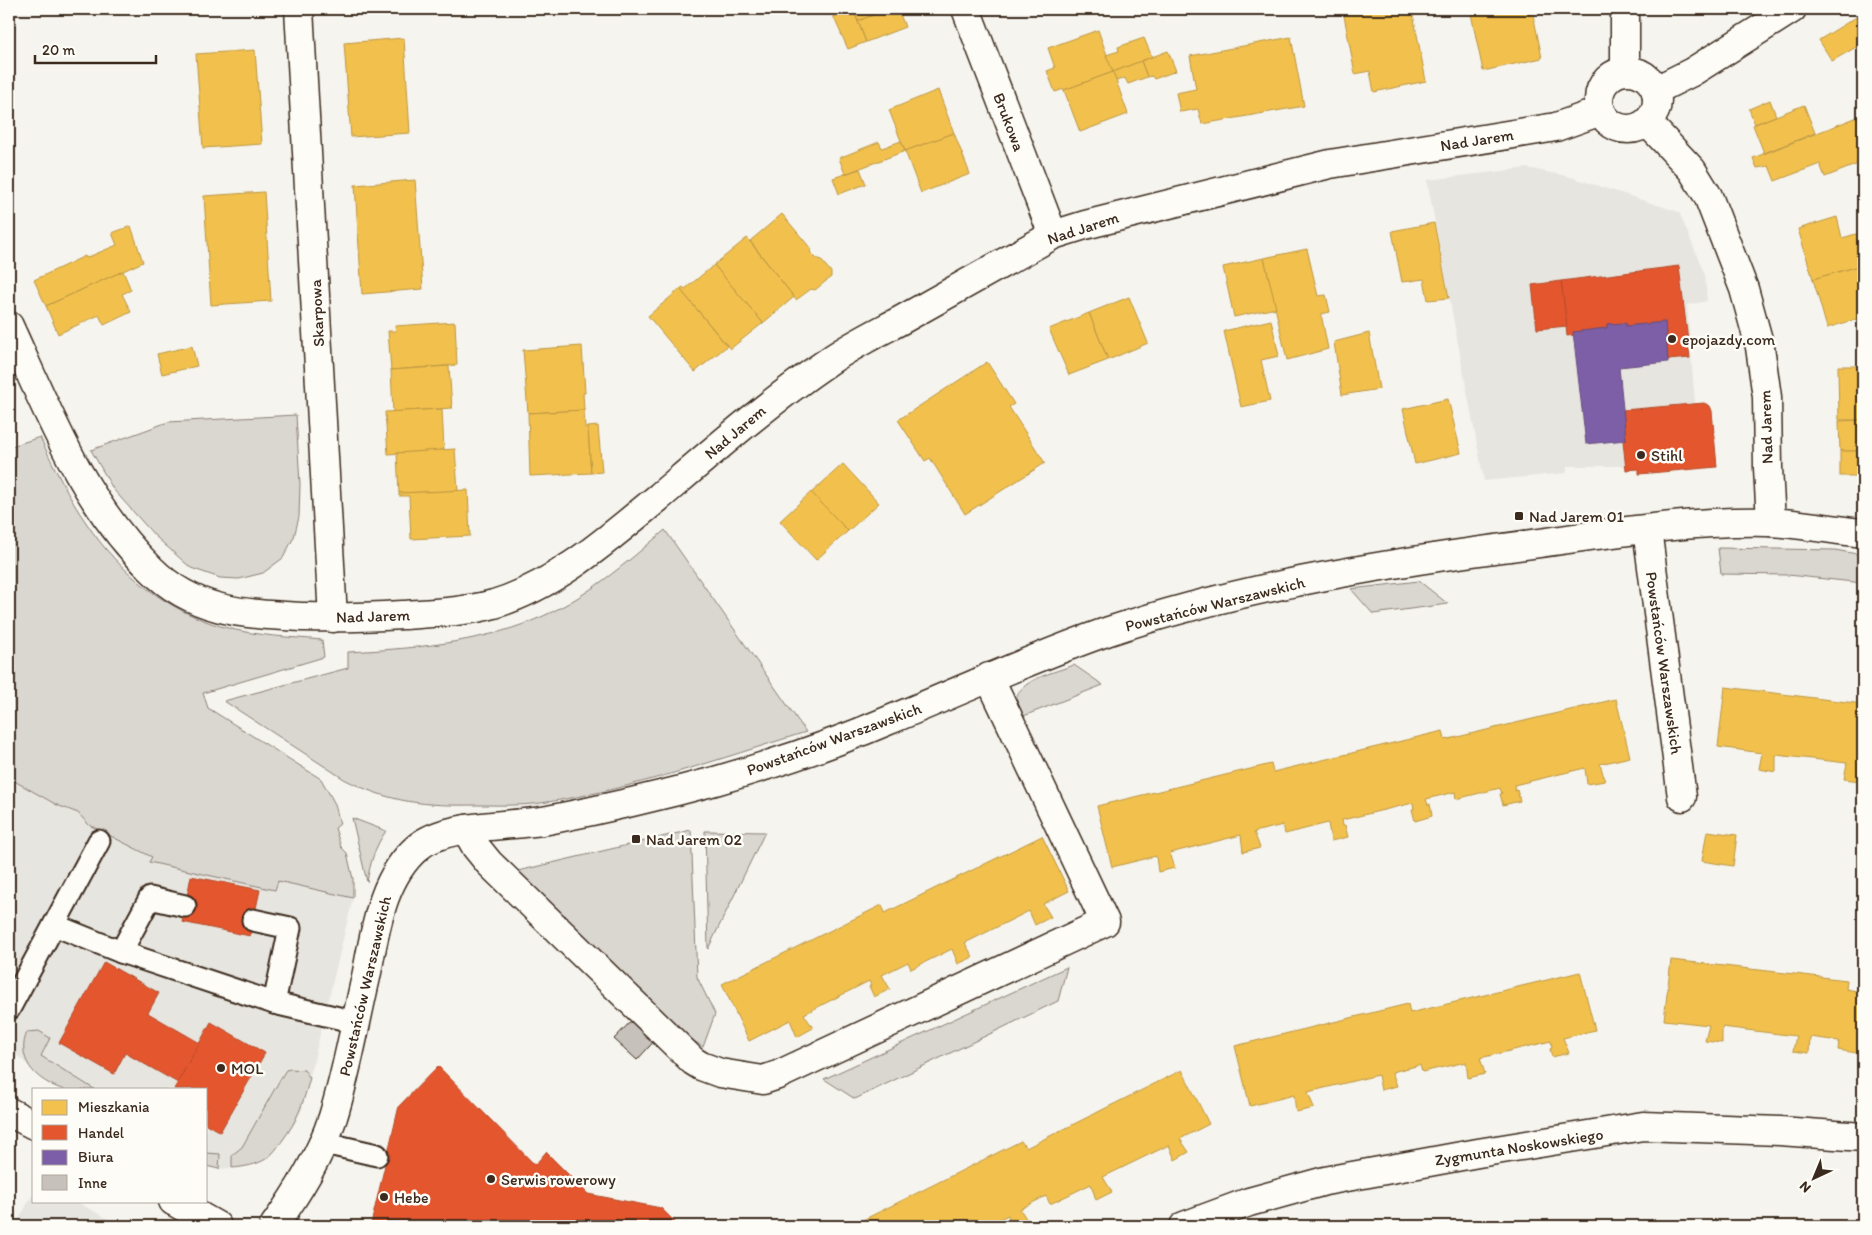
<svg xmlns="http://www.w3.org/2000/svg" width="1872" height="1235" font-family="Itim,sans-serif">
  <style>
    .built { fill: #e7e5df }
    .green { fill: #dad6d0; stroke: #8a8077 }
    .homes { fill: #f2c14e; stroke: #bb9440 }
    .shops { fill: #e4572e; stroke: #b14a29 }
    .offices { fill: #7b5ea7; stroke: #684e7e }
    .building { fill: #c7c1bb; stroke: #3b2a1e }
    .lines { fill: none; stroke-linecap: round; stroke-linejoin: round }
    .service-casing { stroke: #3b2a1e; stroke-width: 25 }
    .minor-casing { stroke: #3b2a1e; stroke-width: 31 }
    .tertiary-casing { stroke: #3b2a1e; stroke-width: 31 }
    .service { stroke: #fdfcf7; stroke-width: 21 }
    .minor { stroke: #fdfcf7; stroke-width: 28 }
    .tertiary { stroke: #fdfcf7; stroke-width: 28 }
    .poi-dot { fill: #3b2a1e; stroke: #fdfcf7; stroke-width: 2 }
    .labels { text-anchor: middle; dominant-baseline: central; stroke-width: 5; stroke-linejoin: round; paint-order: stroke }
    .street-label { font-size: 16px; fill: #3b2a1e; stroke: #fdfcf7 }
    .poi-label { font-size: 16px; fill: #3b2a1e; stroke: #fdfcf7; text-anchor: start }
  </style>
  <rect width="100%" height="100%" fill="#f5f4ee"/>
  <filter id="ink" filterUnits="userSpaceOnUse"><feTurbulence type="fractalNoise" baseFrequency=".02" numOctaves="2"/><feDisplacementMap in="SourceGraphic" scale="10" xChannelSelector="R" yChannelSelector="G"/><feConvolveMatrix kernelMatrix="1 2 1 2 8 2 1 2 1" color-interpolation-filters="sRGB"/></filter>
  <g filter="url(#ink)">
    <!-- built -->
    <g class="built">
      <path d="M1527,168L1571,177L1679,212L1705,275L1707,301L1687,305L1695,403H1704L1710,406L1712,410L1717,467L1639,474V469L1626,470L1625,466H1567V473L1484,481L1427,180Z"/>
      <path d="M9,778L57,805L78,813L343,879H353V898L302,1109L294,1125L276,1149L266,1159L248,1166L232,1168L219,1169L206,1166V1089H60L38,1076L27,1064L9,1049Z"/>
      <path d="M34,1192V1201H75L121,1226H15Z"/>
    </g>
    <!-- green -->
    <g class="green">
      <path d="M296,415L300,484L299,517L294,537L283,558L263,573L239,579L220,578L191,568L155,536L113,489L91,450L168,422Z"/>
      <path d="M40,437C54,467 68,497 87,524C119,572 168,612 224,627C255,636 290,637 322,640L324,657L203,693L208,708L321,779L335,804L340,824L335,828L341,847L347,853L353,879V898L278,881L275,890L149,862L152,857L89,825L78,813L57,805L9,778V447Z"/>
      <path d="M665,530L806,732C719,759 631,790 541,803C520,806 498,805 477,805C426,806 390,803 344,779L224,701L348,668V652C408,649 479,643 534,620C584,600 625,564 665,530Z"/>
      <path d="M1718,548L1835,550L1863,555V583L1788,575L1721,574Z"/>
      <path d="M1419,581L1448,604L1373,614L1351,589Z"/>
      <path d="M1074,665L1103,685L1021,717C1019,712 1017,707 1016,702C1016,680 1056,672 1074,665Z"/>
      <path d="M352,818L386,831C375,846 370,864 367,882Z"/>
      <path d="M691,830L697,977L715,1014L703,1047L685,1035L518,871Z"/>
      <path d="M705,831L765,832L708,949Z"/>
      <path d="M1067,967L1058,1001L855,1099L824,1079Z"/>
      <path d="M39,1031L50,1038L41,1056L94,1089C84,1089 69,1092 59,1088C34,1079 16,1058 27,1032Z"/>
      <path d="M290,1069L304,1070L310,1078C303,1103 298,1120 282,1141C277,1148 273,1154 266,1159C256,1165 244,1167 232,1168V1155L242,1147L282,1076L286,1070Z"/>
      <path d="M206,1153L220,1154L219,1169L206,1166Z"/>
    </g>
    <!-- homes -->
    <g class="homes">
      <path d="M401,9H433L401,11Z"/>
      <path d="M830,9H853L866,42L848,49Z"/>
      <path d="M853,9H889L858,21Z"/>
      <path d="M889,9H898L905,27L866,42L858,21Z"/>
      <path d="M1348,9H1412L1426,81L1374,92L1370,71L1355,74L1343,10Z"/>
      <path d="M1470,9H1532L1542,58L1483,71Z"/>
      <path d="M1858,16L1863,25V43L1832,61L1819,40Z"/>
      <path d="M1098,30L1113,72L1064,90V89L1055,92L1047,71L1055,68L1048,48Z"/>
      <path d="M1291,37L1304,106L1202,124L1198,109L1180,112L1176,93L1196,89L1190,56Z"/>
      <path d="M404,38L410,133L351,137L344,43Z"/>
      <path d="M1144,38L1152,57L1113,72L1106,55L1119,51L1118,47Z"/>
      <path d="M255,50L262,144L203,148L196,54Z"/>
      <path d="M1168,51L1176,71L1154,79L1152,76L1147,77L1141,61Z"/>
      <path d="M1141,61L1147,77L1128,84L1125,78L1116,81L1113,72Z"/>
      <path d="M1113,72L1128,114L1080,132L1064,90Z"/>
      <path d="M938,90L954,133L905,151L889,110Z"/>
      <path d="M1770,100L1776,116L1755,124L1749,109Z"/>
      <path d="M1804,105L1815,133L1764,153L1753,125Z"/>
      <path d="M1863,115V162L1825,177L1820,164L1775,181L1769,166L1757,168L1753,158Z"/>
      <path d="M954,133L970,174L921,193L905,151Z"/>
      <path d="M901,141L905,151L845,174L839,158L879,142L882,148Z"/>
      <path d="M860,169L866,184L839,194L833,178Z"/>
      <path d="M415,180L423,289L362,294L355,185Z"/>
      <path d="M264,192L271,301L211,305L204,196Z"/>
      <path d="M782,214L812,250L810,252L817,259H820L831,272V277L815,290L811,289L796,300L750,241Z"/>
      <path d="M1837,217L1842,238L1863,232V265L1813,279L1798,229Z"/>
      <path d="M1434,223L1449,298L1428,300L1424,279L1402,282L1392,231Z"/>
      <path d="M131,226L143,262L46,306L34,280L85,256L86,258L117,245L112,233Z"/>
      <path d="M747,238L794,297L763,323L714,265Z"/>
      <path d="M1307,249L1318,296L1326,295L1330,312L1321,314L1328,349L1287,360L1264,258Z"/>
      <path d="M1264,258L1276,308L1234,317L1223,267Z"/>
      <path d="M714,265L763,323L730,349L680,289L683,287L685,289Z"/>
      <path d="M1863,265V296L1858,298L1863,317L1827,328L1813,279Z"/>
      <path d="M123,271L131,290L122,294L131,312L104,325L99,315L58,334L46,306Z"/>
      <path d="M680,289L727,346L695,372L648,316Z"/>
      <path d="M1129,297L1148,343L1108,360L1089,313Z"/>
      <path d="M1089,313L1108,360L1069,375L1049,329Z"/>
      <path d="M1271,320L1279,356L1261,360L1270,401L1241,407L1224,331Z"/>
      <path d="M455,322L457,365L391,370L388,331H396L395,326Z"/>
      <path d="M1369,333L1379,389L1342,395L1334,342Z"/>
      <path d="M192,346L197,366L162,374L157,354Z"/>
      <path d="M582,346L585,393H583L584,410L528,413L523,350Z"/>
      <path d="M987,362L1014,404L1009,407L1045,463L965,514L930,458L925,461L898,420Z"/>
      <path d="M449,366L452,408L393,412L391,370Z"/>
      <path d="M1838,366H1863V420H1839Z"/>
      <path d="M1448,399L1461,453L1415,464L1403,409Z"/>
      <path d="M442,409L444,450L388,454L385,412Z"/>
      <path d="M584,410L585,428L588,427L591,473L530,476L528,413Z"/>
      <path d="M1863,420V451H1840L1839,421Z"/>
      <path d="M598,426L602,472L591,473L588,427Z"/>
      <path d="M455,449L458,491L399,493L397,453Z"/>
      <rect x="1840" y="451" width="23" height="25"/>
      <path d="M843,464L879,503L848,531L811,493Z"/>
      <path d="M468,490L470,536L411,539L409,496H399V493Z"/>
      <path d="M811,492L848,531L816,560L780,521Z"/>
      <path d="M1725,687L1863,704V765H1861L1860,772L1862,771L1860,781L1844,779L1847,763L1776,755V772L1759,769L1762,753L1718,747Z"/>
      <path d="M1616,699L1630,757L1600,764L1605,781L1587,784L1585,768L1514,785L1515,791L1517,790L1520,801L1503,805L1500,794H1502L1500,788L1456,799L1455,792L1426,799L1428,805L1430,804L1432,816L1415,821L1412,809H1414L1413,803L1342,820L1343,826L1345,825L1348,837L1331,841L1328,823L1285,834L1283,825L1254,832L1260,848L1243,852L1241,835L1170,853L1175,868L1166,870L1158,872L1156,856L1112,867L1097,806L1271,764L1273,772L1443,731L1445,740Z"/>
      <path d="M1707,831L1737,835L1733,866L1702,861Z"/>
      <path d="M1042,836L1069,891L1043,904L1051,917L1035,925L1029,911L965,943L973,957L958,964L952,949L911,969L908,962L882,975L890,989L874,997L869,986H871L869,981L804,1014L813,1028L797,1037L790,1020L749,1041L722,984L882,905L885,913Z"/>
      <path d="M1671,960L1847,980L1846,989L1863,992V1054L1838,1050L1839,1041L1810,1037L1809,1053L1793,1051L1796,1036L1722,1027V1043L1705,1041L1709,1025L1664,1020Z"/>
      <path d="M1580,972L1595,1030L1563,1038L1569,1053L1552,1057L1550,1049L1552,1048L1551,1041L1480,1058L1485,1074L1468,1078L1466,1062L1422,1072L1420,1065L1392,1072L1397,1086L1381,1090L1378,1075L1308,1092L1314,1108L1296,1112L1294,1095L1250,1106L1235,1046L1408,1004L1410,1013Z"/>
      <path d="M1182,1070L1209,1124L1180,1139L1189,1152L1175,1160L1169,1145L1103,1177L1112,1192L1096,1200L1091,1184L1050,1204L1046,1196L1020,1209L1029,1223L1023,1226H1012L1008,1215L986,1226H864L861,1221L1021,1141L1026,1148Z"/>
    </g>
    <!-- shops -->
    <g class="shops">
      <path d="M1679,266L1690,358L1668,360L1665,322L1626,326V323L1607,324V328L1573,332L1574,335L1567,336L1561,281Z"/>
      <path d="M1561,281L1567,326L1537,329L1532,285Z"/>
      <path d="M1704,403L1710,406L1712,411L1717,467L1639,474V469L1626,470L1623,441L1626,440L1623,410Z"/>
      <path d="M191,876L260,890L250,936L182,922Z"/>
      <path d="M104,962L159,993L148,1013L200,1043L178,1083L125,1053L114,1074L59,1043Z"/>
      <path d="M211,1022L265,1053L220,1132L206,1124V1089H174Z"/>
      <path d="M438,1066L535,1165L546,1152L588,1194L661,1208L679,1226H373L371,1224L399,1106Z"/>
    </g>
    <!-- offices -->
    <path class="offices" d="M1665,322L1668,362L1619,367L1626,440L1586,444L1573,332L1607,328V324L1626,323V326Z"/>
    <!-- building -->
    <path class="building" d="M635,1017L657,1038L637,1060L614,1039Z"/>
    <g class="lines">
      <defs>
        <g id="service">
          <path d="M253,920L290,928L274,1003"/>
          <path d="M54,925L121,952L274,1003L356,1022"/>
          <path d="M121,952L150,898L185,906"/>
          <path d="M9,1009L99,841"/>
          <path d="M324,1143L377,1155"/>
        </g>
        <g id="minor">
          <path d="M299,9L333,618"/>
          <path d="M966,9L1053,235"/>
          <path d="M1625,9V71"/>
          <circle cx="1628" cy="100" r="29"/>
          <path d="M1656,90L1692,72L1792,9"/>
          <path d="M1648,123L1692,170L1708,196L1744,289L1760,347L1767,397L1768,468L1771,522"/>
          <path d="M9,326C48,411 82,502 151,569C195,613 246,614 304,617C337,618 370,617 403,615C433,613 465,612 494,604C557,585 609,538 659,497C714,450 769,402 829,361C852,345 879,332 903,319C953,291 1003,263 1053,235L1085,225L1330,164L1556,127L1601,111"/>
          <path d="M1647,529L1682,797"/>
          <path d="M466,829L476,847L489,863L693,1061L701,1066L720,1073L763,1080L778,1075L1105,922L989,677"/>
          <path d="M274,1226C298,1192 320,1157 333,1117C347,1072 355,1024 366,977C375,933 381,878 418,847C446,823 511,827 548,820C604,809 660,796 715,781C774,764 831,745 887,721C961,691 1033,657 1109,631C1236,589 1369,566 1502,548C1589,537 1679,520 1768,522C1800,523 1832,530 1863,533"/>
          <path d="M1184,1226L1249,1202L1325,1181L1478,1153L1643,1126L1780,1131L1863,1137"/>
        </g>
        <g id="tertiary">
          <path d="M9,1112L34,1125"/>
          <path d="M173,1201L217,1226"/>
        </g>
      </defs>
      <!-- service casing -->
      <use href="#service" class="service-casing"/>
      <!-- minor casing -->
      <use href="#minor" class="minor-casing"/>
      <!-- tertiary casing -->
      <use href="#tertiary" class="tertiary-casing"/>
      <!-- service -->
      <use href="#service" class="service"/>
      <!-- minor -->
      <use href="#minor" class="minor"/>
      <!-- tertiary -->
      <use href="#tertiary" class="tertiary"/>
    </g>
  </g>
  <!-- markers -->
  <g class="poi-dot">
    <circle cx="1672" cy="339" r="5"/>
    <circle cx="1641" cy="455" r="5"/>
    <rect x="1514" y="511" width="10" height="10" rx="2.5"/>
    <rect x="631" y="834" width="10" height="10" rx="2.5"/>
    <circle cx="221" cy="1068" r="5"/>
    <circle cx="491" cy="1179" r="5"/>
    <circle cx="384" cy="1197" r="5"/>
  </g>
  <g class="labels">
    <!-- street labels -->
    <g class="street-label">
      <text transform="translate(1009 122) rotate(69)">Brukowa</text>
      <text transform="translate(1477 140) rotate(-9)">Nad Jarem</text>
      <text transform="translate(1083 228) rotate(-18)">Nad Jarem</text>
      <text transform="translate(317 313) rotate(-93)">Skarpowa</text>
      <text transform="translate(1766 427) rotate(-92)">Nad Jarem</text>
      <text transform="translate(735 432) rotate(-40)">Nad Jarem</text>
      <text transform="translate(1215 604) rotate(-14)">Powstańców Warszawskich</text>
      <text transform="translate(373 616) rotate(-2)">Nad Jarem</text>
      <text transform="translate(1664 663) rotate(82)">Powstańców Warszawskich</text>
      <text transform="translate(834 739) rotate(-20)">Powstańców Warszawskich</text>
      <text transform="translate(365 986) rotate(-77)">Powstańców Warszawskich</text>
      <text transform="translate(1519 1147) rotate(-9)">Zygmunta Noskowskiego</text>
    </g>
    <!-- poi labels -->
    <g class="poi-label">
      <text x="1682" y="339">epojazdy.com</text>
      <text x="1651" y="455">Stihl</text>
      <text x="1529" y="516">Nad Jarem 01</text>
      <text x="646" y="839">Nad Jarem 02</text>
      <text x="231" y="1068">MOL</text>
      <text x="501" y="1179">Serwis rowerowy</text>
      <text x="394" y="1197">Hebe</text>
    </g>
  </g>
  <!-- margin -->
  <rect width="1872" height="1235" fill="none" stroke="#fdfcf7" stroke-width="30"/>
  <rect x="15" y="15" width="1842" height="1205" fill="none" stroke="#3b2a1e" stroke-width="2" filter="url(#ink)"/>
  <!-- legend -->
  <rect x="32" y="1088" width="175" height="115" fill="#fdfcf7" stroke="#afa8a0"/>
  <rect x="42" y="1100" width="25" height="15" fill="#f2c14e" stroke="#afa8a0"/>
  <text x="78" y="1112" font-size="15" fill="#3b2a1e">Mieszkania</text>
  <rect x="42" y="1125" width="25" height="15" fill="#e4572e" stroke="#afa8a0"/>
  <text x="78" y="1138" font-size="15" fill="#3b2a1e">Handel</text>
  <rect x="42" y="1150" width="25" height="15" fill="#7b5ea7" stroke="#afa8a0"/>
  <text x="78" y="1162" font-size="15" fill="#3b2a1e">Biura</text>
  <rect x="42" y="1175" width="25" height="15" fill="#c7c1bb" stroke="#afa8a0"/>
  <text x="78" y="1188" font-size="15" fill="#3b2a1e">Inne</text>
  <!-- north arrow -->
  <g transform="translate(1814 1178) rotate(224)" stroke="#fdfcf7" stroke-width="4" paint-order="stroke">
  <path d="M0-4L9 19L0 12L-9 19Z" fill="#3b2a1e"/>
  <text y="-8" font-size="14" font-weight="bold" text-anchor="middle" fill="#3b2a1e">N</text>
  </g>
  <!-- scale -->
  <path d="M35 55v8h121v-8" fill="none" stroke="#3b2a1e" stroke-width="2.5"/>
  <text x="42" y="55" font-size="15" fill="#3b2a1e" stroke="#fdfcf7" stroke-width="4" paint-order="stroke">20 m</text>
</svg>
